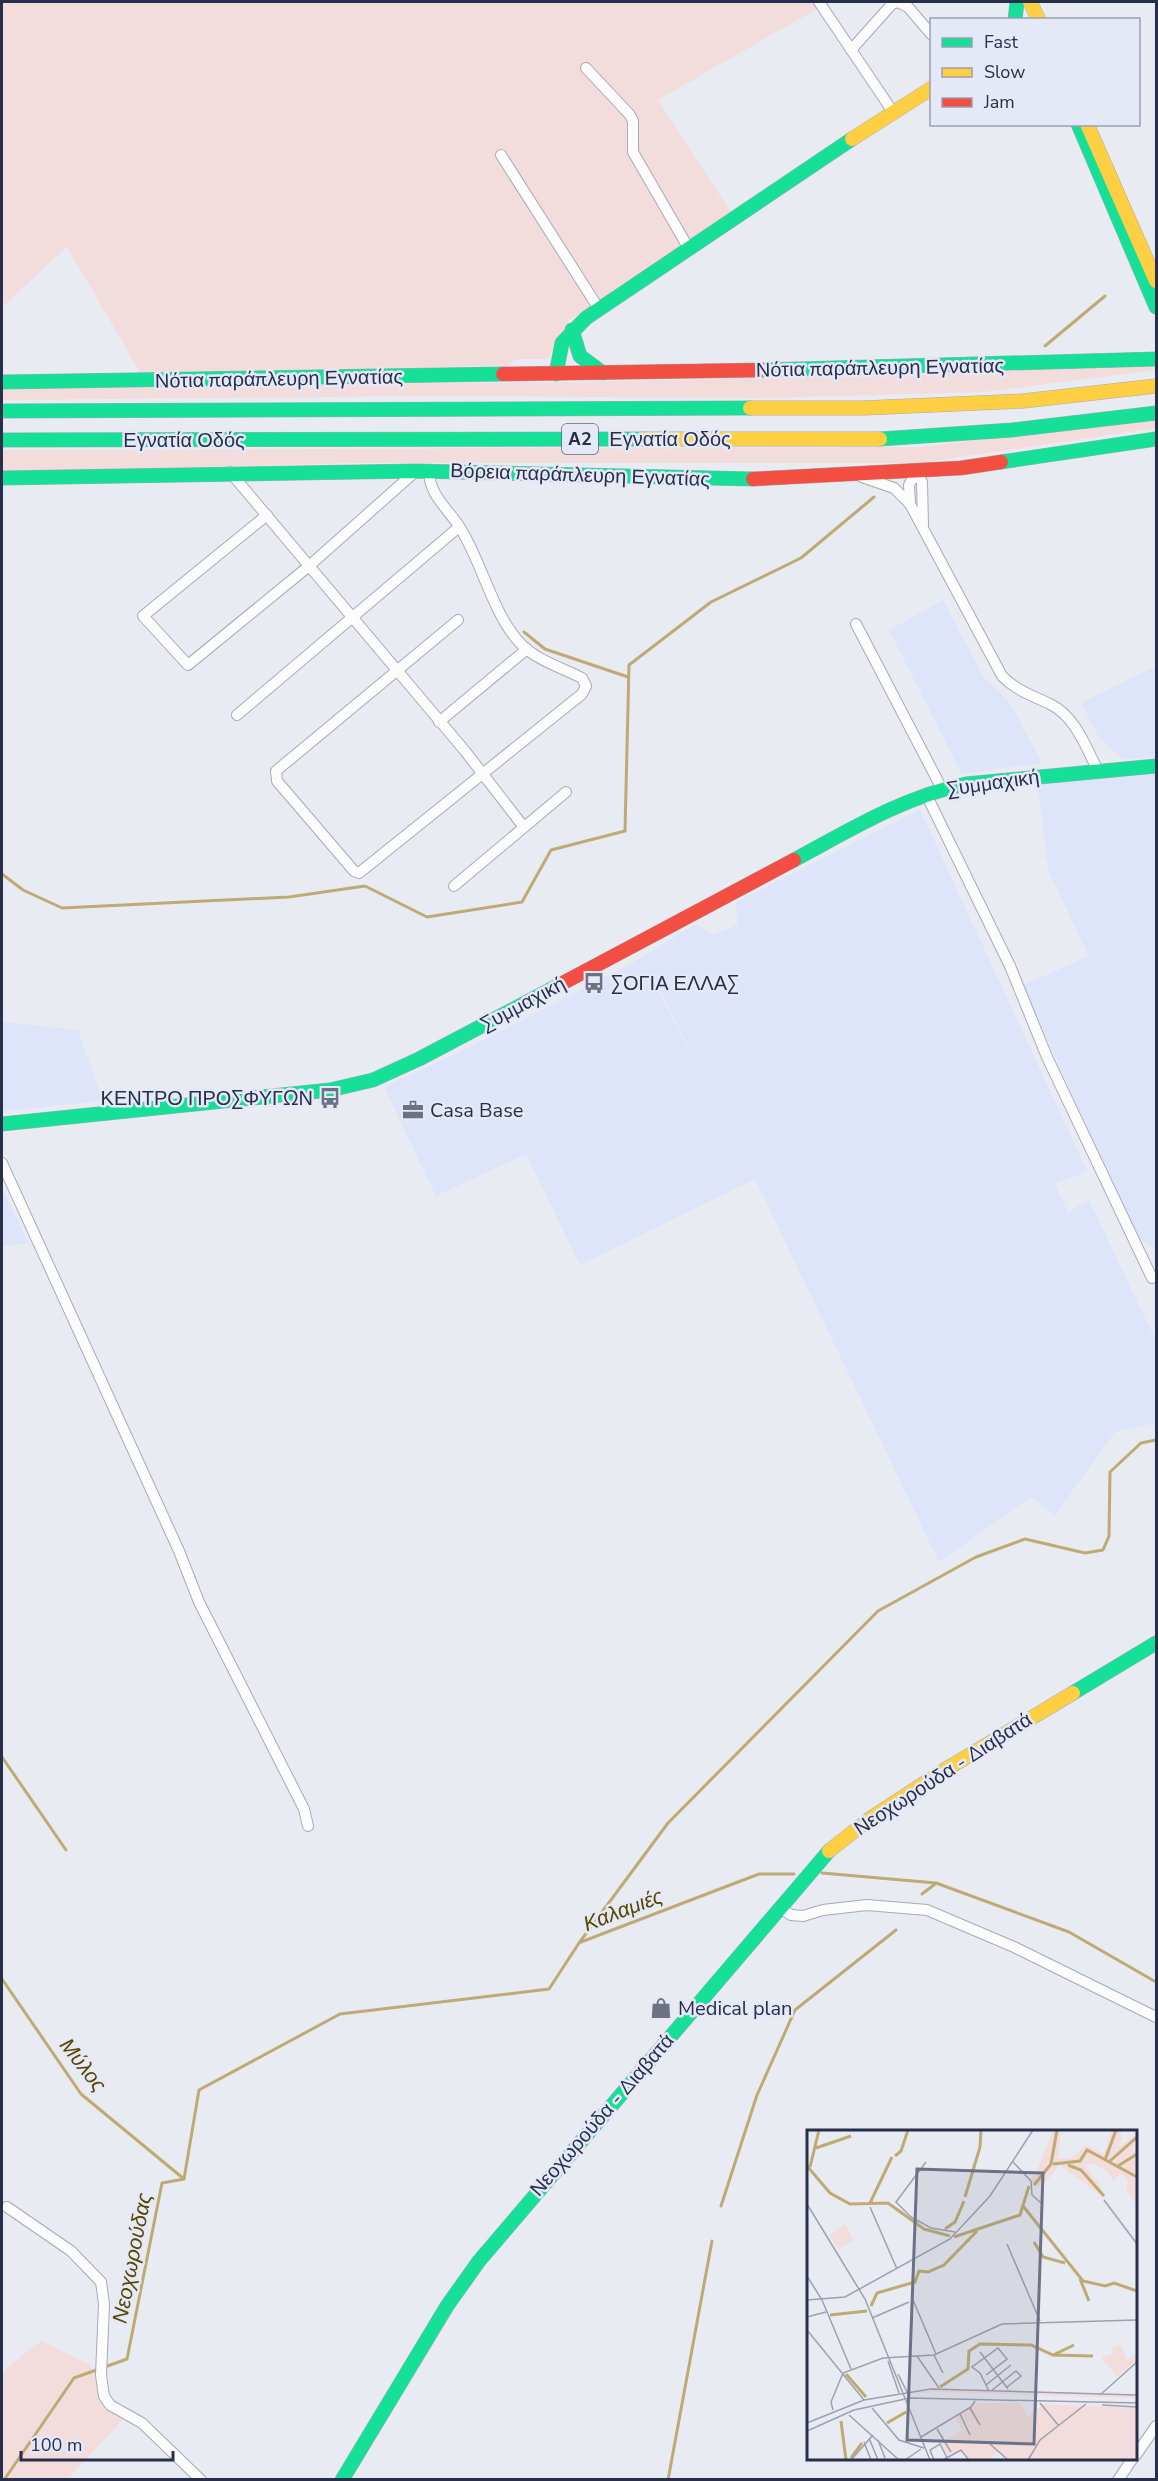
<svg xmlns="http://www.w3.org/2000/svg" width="1158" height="2481" font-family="'Nunito Sans',sans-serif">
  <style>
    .built { fill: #dee4f9; fill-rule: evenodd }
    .green { fill: #f3dddc }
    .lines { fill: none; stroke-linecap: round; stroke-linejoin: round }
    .stream { stroke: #beab73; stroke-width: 3 }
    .street-casing { stroke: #a6aab9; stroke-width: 12 }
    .fast-casing { stroke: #a6aab9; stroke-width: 15 }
    .slow-casing { stroke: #a6aab9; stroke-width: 15 }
    .jam-casing { stroke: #a6aab9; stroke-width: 15 }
    .street { stroke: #fcfcfd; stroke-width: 10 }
    .fast { stroke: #16e098; stroke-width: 14 }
    .slow { stroke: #ffcf43; stroke-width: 14 }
    .jam { stroke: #f24e42; stroke-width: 14 }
    .labels { text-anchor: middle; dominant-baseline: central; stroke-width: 5; stroke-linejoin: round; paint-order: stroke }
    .shield { fill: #e5e9f7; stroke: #61677e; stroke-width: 1.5 }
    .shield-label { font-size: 18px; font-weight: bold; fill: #282f4a }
    .street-label { font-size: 20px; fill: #282f4a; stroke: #e5e9f7 }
    .poi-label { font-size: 20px; fill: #282f4a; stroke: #e5e9f7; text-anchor: start }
    .water-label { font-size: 21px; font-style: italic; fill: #584500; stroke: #e5e9f7 }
    .inset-river { fill: none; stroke: #beab73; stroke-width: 3 }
    .inset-road { fill: none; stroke: #9ca0af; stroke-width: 1.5 }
    .view { fill: #6c7185; fill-opacity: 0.15; stroke: #6c7185; stroke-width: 3 }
    .inset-edge { fill: none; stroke: #282f4a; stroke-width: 3 }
  </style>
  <rect width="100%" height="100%" fill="#e9ebf3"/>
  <!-- built -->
  <g class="built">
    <path d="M943,600L983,676L1010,703L1042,763L962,774L889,630Z"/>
    <path d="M1156,666V757L1123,759L1099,737L1081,703Z"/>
    <path d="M1156,774V1248L1137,1238L1023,985L1089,956L1049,872L1037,783Z"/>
    <path d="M920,810L1087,1171L1055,1184L1068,1212L1089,1200L1156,1341V1423L1115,1432L1055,1515L1031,1497L939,1562L755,1179L580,1265L526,1154L436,1196L384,1087L472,1046L625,967L696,924L713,935L737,925L736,902ZM653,978L664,997L708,1087L652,978Z"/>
    <path d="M2,1022L78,1030L103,1101L2,1111Z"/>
    <path d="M2,1188L28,1243L2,1246Z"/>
  </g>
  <!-- green -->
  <g class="green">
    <path d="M2,2H829L658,100L731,212L569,320L548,359H517L508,365L327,371L140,372L67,247L2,307Z"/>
    <path d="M1156,362V370L984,392L758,398L433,396L2,400V387L589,382L1111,368Z"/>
    <path d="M1156,417V428L920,463H353L2,472V450L923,447Z"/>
    <path d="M41,2341L89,2364L125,2417L68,2479H2V2376L6,2368Z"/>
  </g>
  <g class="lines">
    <!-- stream -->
    <g class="stream">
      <path d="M1045,346L1105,296"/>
      <path d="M524,632L545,649L628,677"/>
      <path d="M2,874L23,890L62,908L289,897L365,886L427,917L522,902L551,850L625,831L629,665L711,602L801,558L874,497"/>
      <path d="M2,1757L66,1850"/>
      <path d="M822,1873L936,1883L1069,1932L1156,1982"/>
      <path d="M922,1894L935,1884"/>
      <path d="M581,1942L759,1874H794"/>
      <path d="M2,1979L81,2094L184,2179"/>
      <path d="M721,2206L757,2095L795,2010L896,1930"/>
      <path d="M4,2480L74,2378L127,2359L162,2183L184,2179L199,2090L340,2014L549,1989L579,1943L668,1823L878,1611L976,1557L1025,1539L1085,1553L1103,1550L1109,1536L1110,1472L1141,1443L1156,1440"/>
      <path d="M668,2480L712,2241"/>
    </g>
    <defs>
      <g id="street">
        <path d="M819,2L893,112"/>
        <path d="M851,50L892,4L898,2L908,7L932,35"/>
        <path d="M586,68L630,115L633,121V152L689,249"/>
        <path d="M501,155L599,309"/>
        <path d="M429,471C429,494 447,508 459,526C482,561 492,614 521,644C536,660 563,668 582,678L586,686L582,694L359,873L354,871L277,781L276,771L458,620"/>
        <path d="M230,472L465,751L523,826"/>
        <path d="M862,477L894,488L910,504L1002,676C1017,691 1031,695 1050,704C1075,716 1086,747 1098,771"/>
        <path d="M910,504L909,485L916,472L922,482L923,526"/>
        <path d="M267,515L143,616L188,665L309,566L416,471"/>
        <path d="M856,624L942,789"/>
        <path d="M237,715L459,527"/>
        <path d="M439,722L527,649"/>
        <path d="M926,794L1010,966L1047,1057L1152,1278"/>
        <path d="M454,886L566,792"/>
        <path d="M2,1163L179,1551L199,1602L304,1809L308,1826"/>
        <path d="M780,1908L791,1915L803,1916L823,1910L867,1905L927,1910L1014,1947L1156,2017"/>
        <path d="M7,2207L71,2251L101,2282L104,2304L101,2375L104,2396L110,2405L142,2423L201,2480"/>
        <path d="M1136,2455L1156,2426"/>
        <path d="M1118,2480L1133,2458"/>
      </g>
      <g id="fast">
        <path d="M1015,20L1017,2"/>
        <path d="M1078,124L1156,307"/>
        <path d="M572,330L580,356L603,373"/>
        <path d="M762,370L1156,359"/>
        <path d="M556,374L562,343L586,318L852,139"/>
        <path d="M2,382L503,374"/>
        <path d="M2,411L750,408"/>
        <path d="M880,439L1012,430L1156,413"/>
        <path d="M2,440L643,439"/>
        <path d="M1001,462L1156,439"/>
        <path d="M2,478L416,471L753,479"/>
        <path d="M794,860C850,830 903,797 966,784L1156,766"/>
        <path d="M2,1124L330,1090L373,1080L419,1059L563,983"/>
        <path d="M1073,1693L1156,1643"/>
        <path d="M342,2480L447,2306L479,2261L829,1851"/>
      </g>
      <g id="slow">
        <path d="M1030,2L1039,20"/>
        <path d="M1087,124L1156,281"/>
        <path d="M852,139L932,88"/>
        <path d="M750,408H864L1023,401L1156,386"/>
        <path d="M643,439H880"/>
        <path d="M829,1851L868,1820L943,1771L1073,1693"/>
      </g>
      <g id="jam">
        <path d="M503,374L762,370"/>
        <path d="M753,479L961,468L1001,462"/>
        <path d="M563,983L794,860"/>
      </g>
    </defs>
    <!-- street casing -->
    <use href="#street" class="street-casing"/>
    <!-- fast casing -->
    <use href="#fast" class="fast-casing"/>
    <!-- slow casing -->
    <use href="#slow" class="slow-casing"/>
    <!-- jam casing -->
    <use href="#jam" class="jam-casing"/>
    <!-- street -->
    <use href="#street" class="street"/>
    <!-- fast -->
    <use href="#fast" class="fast"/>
    <!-- slow -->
    <use href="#slow" class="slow"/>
    <!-- jam -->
    <use href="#jam" class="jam"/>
  </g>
  <!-- icons -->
  <defs>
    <symbol id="bus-bare" viewBox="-9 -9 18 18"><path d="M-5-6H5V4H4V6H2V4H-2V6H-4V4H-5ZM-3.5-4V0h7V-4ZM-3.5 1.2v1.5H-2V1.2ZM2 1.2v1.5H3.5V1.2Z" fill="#6c7185" stroke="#e5e9f7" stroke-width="2.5" paint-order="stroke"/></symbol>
    <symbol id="office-bare" viewBox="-9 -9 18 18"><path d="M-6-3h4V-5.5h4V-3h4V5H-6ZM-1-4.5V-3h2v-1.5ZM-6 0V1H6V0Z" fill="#6c7185" stroke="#e5e9f7" stroke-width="2.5" paint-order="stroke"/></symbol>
    <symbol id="shop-bare" viewBox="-9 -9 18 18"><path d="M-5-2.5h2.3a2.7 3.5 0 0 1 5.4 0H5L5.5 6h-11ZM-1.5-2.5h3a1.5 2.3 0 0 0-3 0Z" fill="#6c7185" stroke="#e5e9f7" stroke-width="2.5" paint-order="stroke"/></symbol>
  </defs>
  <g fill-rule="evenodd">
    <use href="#bus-bare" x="579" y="968" width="30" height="30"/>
    <use href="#bus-bare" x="315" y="1083" width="30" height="30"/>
    <use href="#office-bare" x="398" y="1095" width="30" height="30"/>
    <use href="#shop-bare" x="646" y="1993" width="30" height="30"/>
  </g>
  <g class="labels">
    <!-- shield labels -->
    <rect class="shield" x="562" y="424" width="36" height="30" rx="4.5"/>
    <g class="shield-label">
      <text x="580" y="439">Α2</text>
    </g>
    <!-- street labels -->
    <g class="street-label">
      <text transform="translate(880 368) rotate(-1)">Νότια παράπλευρη Εγνατίας</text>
      <text transform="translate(279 379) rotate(-1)">Νότια παράπλευρη Εγνατίας</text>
      <text x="670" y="439">Εγνατία Οδός</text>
      <text x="184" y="440">Εγνατία Οδός</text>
      <text transform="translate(580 475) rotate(2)">Βόρεια παράπλευρη Εγνατίας</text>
      <text transform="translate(993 783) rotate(-8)">Συμμαχική</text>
      <text transform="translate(523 1004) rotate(-28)">Συμμαχική</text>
      <text transform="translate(943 1774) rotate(-33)">Νεοχωρούδα - Διαβατά</text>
      <text transform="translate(602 2115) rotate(-49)">Νεοχωρούδα - Διαβατά</text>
    </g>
    <!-- poi labels -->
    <g class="poi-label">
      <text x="611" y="983">ΣΟΓΙΑ ΕΛΛΑΣ</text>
      <text x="313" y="1098" text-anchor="end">ΚΕΝΤΡΟ ΠΡΟΣΦΥΓΩΝ</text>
      <text x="430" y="1110">Casa Base</text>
      <text x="678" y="2008">Medical plan</text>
    </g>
    <!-- water labels -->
    <g class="water-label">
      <text transform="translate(623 1910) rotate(-21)">Καλαμιές</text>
      <text transform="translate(83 2065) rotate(52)">Μύλος</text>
      <text transform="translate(132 2258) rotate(-79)">Νεοχωρούδας</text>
    </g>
  </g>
  <!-- overview -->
  <g transform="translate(807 2130)">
    <rect width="330" height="330" fill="#e9ebf3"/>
    <path d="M246,0H254L251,28L262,29L279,15L297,24L305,0H313L315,9L309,19L330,3L326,20L330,21V76L319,59L321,51L314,43L306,51L300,41L286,34L277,35L293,54L297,68L253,35L235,56H226L222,50L229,43ZM38,94L46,110L31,120L23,105ZM330,224V231L314,243L307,229L318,226L320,230ZM128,260L330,265V268L128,262L98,265ZM168,273H213L221,287L236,274L330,278V330H201L191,322L181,330H163L155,319L140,327L133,313L155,301L148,288Z" fill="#f3dddc"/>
    <path d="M314,215L318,226L307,229L314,243L310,247L294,227L306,224L305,218Z" fill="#f3dddc"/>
    <path class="inset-river" d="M9,18L44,6M88,26L94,21L101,0M298,30L309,0M303,31L330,7M246,34L273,31L280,20L330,47M261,35L274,40L297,66M0,36L23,63L43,74L81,73L117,99L143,106M311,36L330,24M3,37L12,0M227,55L244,34L250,0M158,67L173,17L174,0M63,73L85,27M216,76L276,151L298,156L307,153L330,161M138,99L148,92L157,71M147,107L213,85L222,56M227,112L236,127L258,133M273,149L282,171M64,176L70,163L108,152L112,141L121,142L137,135L170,101M23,185L60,181M246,225L286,226M39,244L59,267M133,257L161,239L162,221L173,214L224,215L246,225L267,215M34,291L39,330M80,293L99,282M44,328L55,313"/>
    <path class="inset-road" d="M119,32L89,72L104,87L124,98L148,102M206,32L224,51L225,65L234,73M297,70L330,114M0,74L58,169L123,330M63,77L90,139M200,114L233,191M0,146L15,170L44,239M0,170L38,167L143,109L183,66L226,0M106,170L129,224M0,187L19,182M65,188L102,172M0,200L57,270M173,222L201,259M127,225L136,243M110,226L132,258M81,231L92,263M91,244L100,262M179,245L200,229L191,218L165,237L173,243L182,261M179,255L204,235M184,261L209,241L214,246L200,257M293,265L330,232M233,273L252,296M295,275L330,277M65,278L92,310L117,318M163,278L173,295M26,280L24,272L36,243L76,228L127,225L195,194L330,190M153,284L163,305M42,285L92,330M0,293L57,270L124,259L330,265M130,299L144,322M0,301L47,280L103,268L330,273M114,307L164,277L168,271M62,308L71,330M71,310L78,328M57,312L64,330M183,314L201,330M44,330L66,305M98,330L114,319M127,330L123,320L133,314L141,330M136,330L154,320L162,330M221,330L233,310L279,274"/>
    <path class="view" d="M110,39L236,43L227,314L100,310Z"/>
    <rect width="330" height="330" class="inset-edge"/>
  </g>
  <!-- border -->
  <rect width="1158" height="2481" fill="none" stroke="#282f4a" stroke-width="6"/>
  <!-- legend -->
  <rect x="930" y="18" width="210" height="108" fill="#e5e9f7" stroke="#999fb2" stroke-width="1.5"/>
  <rect x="942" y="38" width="30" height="9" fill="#16e098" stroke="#999fb2" stroke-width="1.5"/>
  <text x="984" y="48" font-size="18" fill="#282f4a">Fast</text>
  <rect x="942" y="68" width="30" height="9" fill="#ffcf43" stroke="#999fb2" stroke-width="1.5"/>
  <text x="984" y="78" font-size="18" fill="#282f4a">Slow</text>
  <rect x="942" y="98" width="30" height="9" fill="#f24e42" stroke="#999fb2" stroke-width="1.5"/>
  <text x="984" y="108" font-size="18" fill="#282f4a">Jam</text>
  <!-- scale -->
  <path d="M21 2451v9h152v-9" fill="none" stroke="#282f4a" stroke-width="3"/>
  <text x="30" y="2451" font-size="18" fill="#282f4a" stroke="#e5e9f7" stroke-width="4.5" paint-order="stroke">100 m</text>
</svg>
